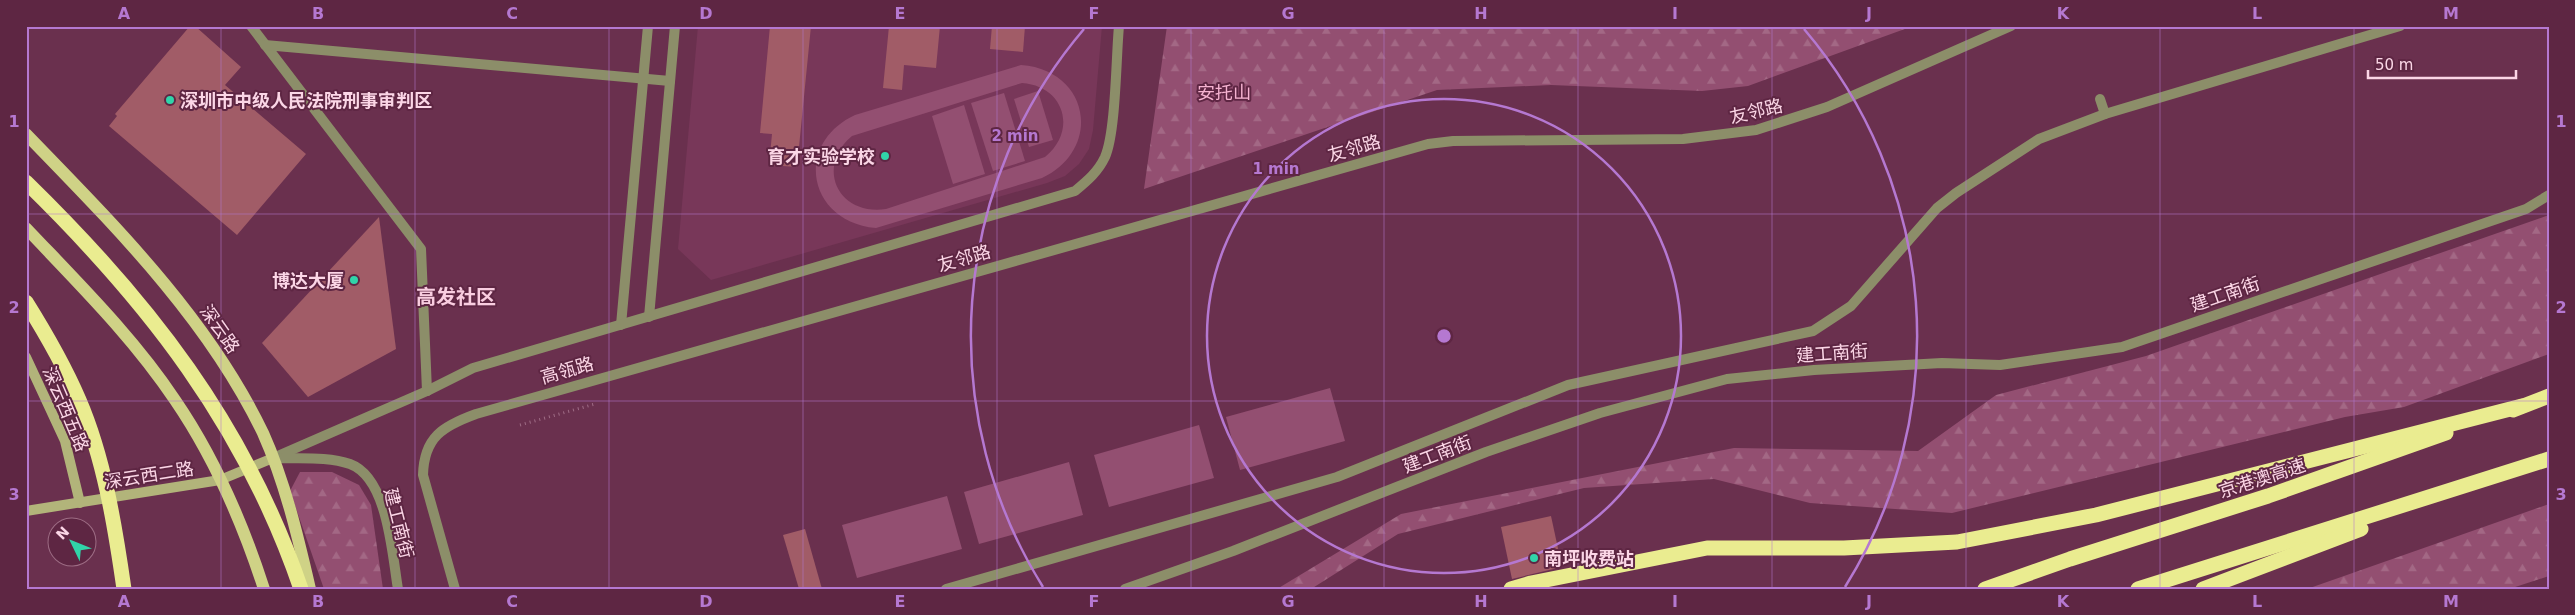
<svg xmlns="http://www.w3.org/2000/svg" width="2575" height="615" font-family="'DejaVu Sans','Noto Sans SC',sans-serif">
  <style>
    .built { fill: #783759 }
    .forest { fill: url(#forest-firs) }
    .park { fill: #934f71; fill-rule: evenodd }
    .building { fill: #a15c67 }
    .lines { fill: none; stroke-linecap: round; stroke-linejoin: round }
    .path { stroke: #9f6d86; stroke-width: 3; stroke-dasharray: 1 4; stroke-linecap: butt }
    .lane { stroke: #8c8e69; stroke-width: 10 }
    .street { stroke: #8c8e69; stroke-width: 10 }
    .secondary { stroke: #b2b47a; stroke-width: 10 }
    .primary { stroke: #cfd286; stroke-width: 12 }
    .highway { stroke: #eaec90; stroke-width: 15 }
    .highway-bridge { stroke: #eaec90; stroke-width: 15 }
    .grid { fill: none; stroke: #b578d1; stroke-width: 1; stroke-opacity: 0.55 }
    .ring { fill: none; stroke: #b578d1; stroke-width: 2.5 }
    .poi-dot { fill: #31d4a9; stroke: #5e2643; stroke-width: 2 }
    .labels { text-anchor: middle; dominant-baseline: central; stroke-width: 4; stroke-linejoin: round; paint-order: stroke }
    .park-label { font-size: 18px; fill: #f6b3d1; stroke: #5e2643 }
    .poi-label { font-size: 18px; font-weight: bold; fill: #fbd6e6; stroke: #5e2643; text-anchor: start }
    .street-label { font-size: 18px; fill: #fbd6e6; stroke: #5e2643 }
    .quarter-label { font-size: 20px; font-weight: bold; fill: #f9cde0; stroke: #5e2643 }
    .centre { fill: #b578d1; stroke: #5e2643; stroke-width: 2.5 }
    .ring-label { font-size: 15px; text-anchor: middle; font-weight: bold; fill: #b578d1; stroke: #5e2643; stroke-width: 4; stroke-linejoin: round; paint-order: stroke }
    .neatline { fill: none; stroke: #b578d1; stroke-width: 2 }
    .grid-label { font-size: 16px; text-anchor: middle; font-weight: bold; fill: #b578d1 }
  </style>
  <defs>
    <pattern id="forest-firs" width="22" height="20" patternUnits="userSpaceOnUse" patternTransform="scale(1.25)"><rect width="22" height="20" fill="#934f71"/><path d="M5 1l3.5 6h-7zM16 11l3.5 6h-7z" fill="#a36885"/></pattern>
  </defs>
  <rect width="100%" height="100%" fill="#6a304e"/>
  <!-- built -->
  <path class="built" d="M698,26H1102L1093,130L1089,149L1079,164L1065,176L1047,183L711,280L678,249Z"/>
  <!-- forest -->
  <g class="forest">
    <path d="M1167,26H1913L1748,86L1702,91L1551,85L1437,90L1144,189Z"/>
    <path d="M2549,215V354L2404,407L2345,417L1952,513L1810,503L1714,479L1584,488L1398,534L1311,589H1277L1401,514L1734,448L1918,451L1996,395L2146,356Z"/>
    <path d="M300,472H332L359,485L371,505L383,589H324L290,491Z"/>
    <path d="M2549,504V576L2509,589H2307Z"/>
  </g>
  <!-- park -->
  <g class="park">
    <path d="M1021,65C1090,70 1103,149 1042,178L876,228C808,222 793,144 855,115ZM1022,83C1064,86 1078,130 1045,157L886,209C838,216 815,167 852,136Z"/>
    <path d="M1038,91L1053,140L1029,147L1014,99Z"/>
    <path d="M1004,93L1025,161L993,171L971,103Z"/>
    <path d="M964,105L985,174L953,184L932,116Z"/>
    <path d="M1330,388L1345,441L1240,470L1226,417Z"/>
    <path d="M1199,425L1214,478L1109,507L1094,455Z"/>
    <path d="M1069,462L1083,515L979,544L964,492Z"/>
    <path d="M947,496L962,549L857,578L842,525Z"/>
  </g>
  <!-- building -->
  <g class="building">
    <path d="M190,26H195L241,67L225,85L306,154L237,235L109,126L117,116L115,114Z"/>
    <path d="M770,26H811L797,167L769,165L772,134L760,133Z"/>
    <path d="M889,26H940L936,68L904,65L902,90L883,88Z"/>
    <path d="M992,26H1025L1023,52L990,49Z"/>
    <path d="M379,217L396,349L308,397L262,343Z"/>
    <path d="M1551,516L1562,567L1512,579L1501,527Z"/>
    <path d="M805,529L822,589H799L783,535Z"/>
  </g>
  <g class="lines">
    <!-- path -->
    <path class="path" d="M520,425L595,404"/>
    <!-- lane -->
    <g class="lane">
      <path d="M2100,99L2105,114"/>
      <path d="M455,589L423,475C424,437 443,426 476,414L1428,144L1453,141L1683,139L1756,130L1827,107L2011,26"/>
      <path d="M946,589L1337,477L1568,385L1813,331L1851,306L1937,208L1956,193L2039,139L2105,114L2400,26"/>
    </g>
    <!-- street -->
    <g class="street">
      <path d="M251,26L421,249L427,391"/>
      <path d="M265,45L670,81"/>
      <path d="M649,317L675,26"/>
      <path d="M621,325L648,26"/>
      <path d="M273,458L427,391L473,368L1075,191C1087,181 1098,172 1105,157C1116,132 1116,57 1119,26"/>
      <path d="M276,458C299,459 328,456 350,464C388,478 392,554 398,589"/>
      <path d="M1125,589L1233,551L1486,452L1600,413L1727,379L1814,370L1942,363L2000,365L2122,347L2526,209L2549,195"/>
    </g>
    <!-- secondary -->
    <g class="secondary">
      <path d="M26,357L65,441L80,503"/>
      <path d="M26,511L220,480L273,458"/>
    </g>
    <!-- primary -->
    <g class="primary">
      <path d="M26,134C114,225 208,318 263,433C285,482 298,537 310,589"/>
      <path d="M26,228C78,283 133,337 175,400C214,457 243,524 264,589"/>
    </g>
    <!-- highway -->
    <g class="highway">
      <path d="M2513,410L2549,396"/>
      <path d="M1511,589L1531,583L1707,548H1844L1957,542L2096,515L2522,406"/>
      <path d="M1985,589L2070,559L2268,496L2446,433"/>
      <path d="M2138,589L2549,459"/>
      <path d="M2203,589L2361,529"/>
    </g>
    <!-- highway-bridge -->
    <g class="highway-bridge">
      <path d="M26,182C148,301 245,425 301,589"/>
      <path d="M26,302C46,334 64,365 79,400C104,458 115,526 124,589"/>
    </g>
  </g>
  <!-- grid -->
  <path class="grid" d="M221,26V589M415,26V589M609,26V589M803,26V589M997,26V589M1191,26V589M1384,26V589M1578,26V589M1772,26V589M1966,26V589M2160,26V589M2354,26V589M26,214H2549M26,401H2549"/>
  <!-- distance rings -->
  <g class="ring">
    <circle cx="1444" cy="336" r="237"/>
    <path d="M1043 587A473 473 0 0 1 1084 29M1804 29A473 473 0 0 1 1845 587"/>
  </g>
  <!-- markers -->
  <g class="poi-dot">
    <circle cx="170" cy="100" r="5"/>
    <circle cx="885" cy="156" r="5"/>
    <circle cx="354" cy="280" r="5"/>
    <circle cx="1534" cy="558" r="5"/>
  </g>
  <g class="labels">
    <!-- park labels -->
    <g class="park-label">
      <text x="1224" y="92">安托山</text>
    </g>
    <!-- poi labels -->
    <g class="poi-label">
      <text x="180" y="100">深圳市中级人民法院刑事审判区</text>
      <text x="875" y="156" text-anchor="end">育才实验学校</text>
      <text x="344" y="280" text-anchor="end">博达大厦</text>
      <text x="1544" y="558">南坪收费站</text>
    </g>
    <!-- street labels -->
    <g class="street-label">
      <text transform="translate(1756 111) rotate(-13)">友邻路</text>
      <text transform="translate(1354 148) rotate(-16)">友邻路</text>
      <text transform="translate(964 258) rotate(-16)">友邻路</text>
      <text transform="translate(2225 294) rotate(-19)">建工南街</text>
      <text transform="translate(220 329) rotate(55)">深云路</text>
      <text transform="translate(1832 353) rotate(-4)">建工南街</text>
      <text transform="translate(567 370) rotate(-16)">高瓴路</text>
      <text transform="translate(66 409) rotate(67)">深云西五路</text>
      <text transform="translate(1437 454) rotate(-21)">建工南街</text>
      <text transform="translate(149 475) rotate(-9)">深云西二路</text>
      <text transform="translate(2262 478) rotate(-18)">京港澳高速</text>
      <text transform="translate(399 523) rotate(76)">建工南街</text>
    </g>
    <!-- quarter labels -->
    <g class="quarter-label">
      <text x="456" y="297">高发社区</text>
    </g>
  </g>
  <circle cx="1444" cy="336" r="8" class="centre"/>
  <g class="ring-label">
    <text x="1015" y="141">2 min</text>
    <text x="1276" y="174">1 min</text>
  </g>
  <!-- border -->
  <rect width="2575" height="615" fill="none" stroke="#5e2643" stroke-width="55"/>
  <!-- north arrow -->
  <g transform="translate(72 542) rotate(313)"><circle r="24" fill="#5e2643" stroke="#9d6c84"/>
  <path d="M0-4L9 19L0 12L-9 19Z" fill="#31d4a9"/>
  <text y="-8" font-size="14" font-weight="bold" text-anchor="middle" fill="#fbd6e6">N</text>
  </g>
  <!-- scale -->
  <path d="M2368 70v8h148v-8" fill="none" stroke="#fbd6e6" stroke-width="2.5"/>
  <text x="2375" y="70" font-size="15" fill="#fbd6e6" stroke="#5e2643" stroke-width="4" paint-order="stroke">50 m</text>
  <rect x="28" y="28" width="2520" height="560" class="neatline"/>
  <g class="grid-label">
    <text x="124" y="19">A</text>
    <text x="318" y="19">B</text>
    <text x="512" y="19">C</text>
    <text x="706" y="19">D</text>
    <text x="900" y="19">E</text>
    <text x="1094" y="19">F</text>
    <text x="1288" y="19">G</text>
    <text x="1481" y="19">H</text>
    <text x="1675" y="19">I</text>
    <text x="1869" y="19">J</text>
    <text x="2063" y="19">K</text>
    <text x="2257" y="19">L</text>
    <text x="2451" y="19">M</text>
    <text x="14" y="127">1</text>
    <text x="2561" y="127">1</text>
    <text x="14" y="313">2</text>
    <text x="2561" y="313">2</text>
    <text x="14" y="500">3</text>
    <text x="2561" y="500">3</text>
    <text x="124" y="607">A</text>
    <text x="318" y="607">B</text>
    <text x="512" y="607">C</text>
    <text x="706" y="607">D</text>
    <text x="900" y="607">E</text>
    <text x="1094" y="607">F</text>
    <text x="1288" y="607">G</text>
    <text x="1481" y="607">H</text>
    <text x="1675" y="607">I</text>
    <text x="1869" y="607">J</text>
    <text x="2063" y="607">K</text>
    <text x="2257" y="607">L</text>
    <text x="2451" y="607">M</text>
  </g>
</svg>
